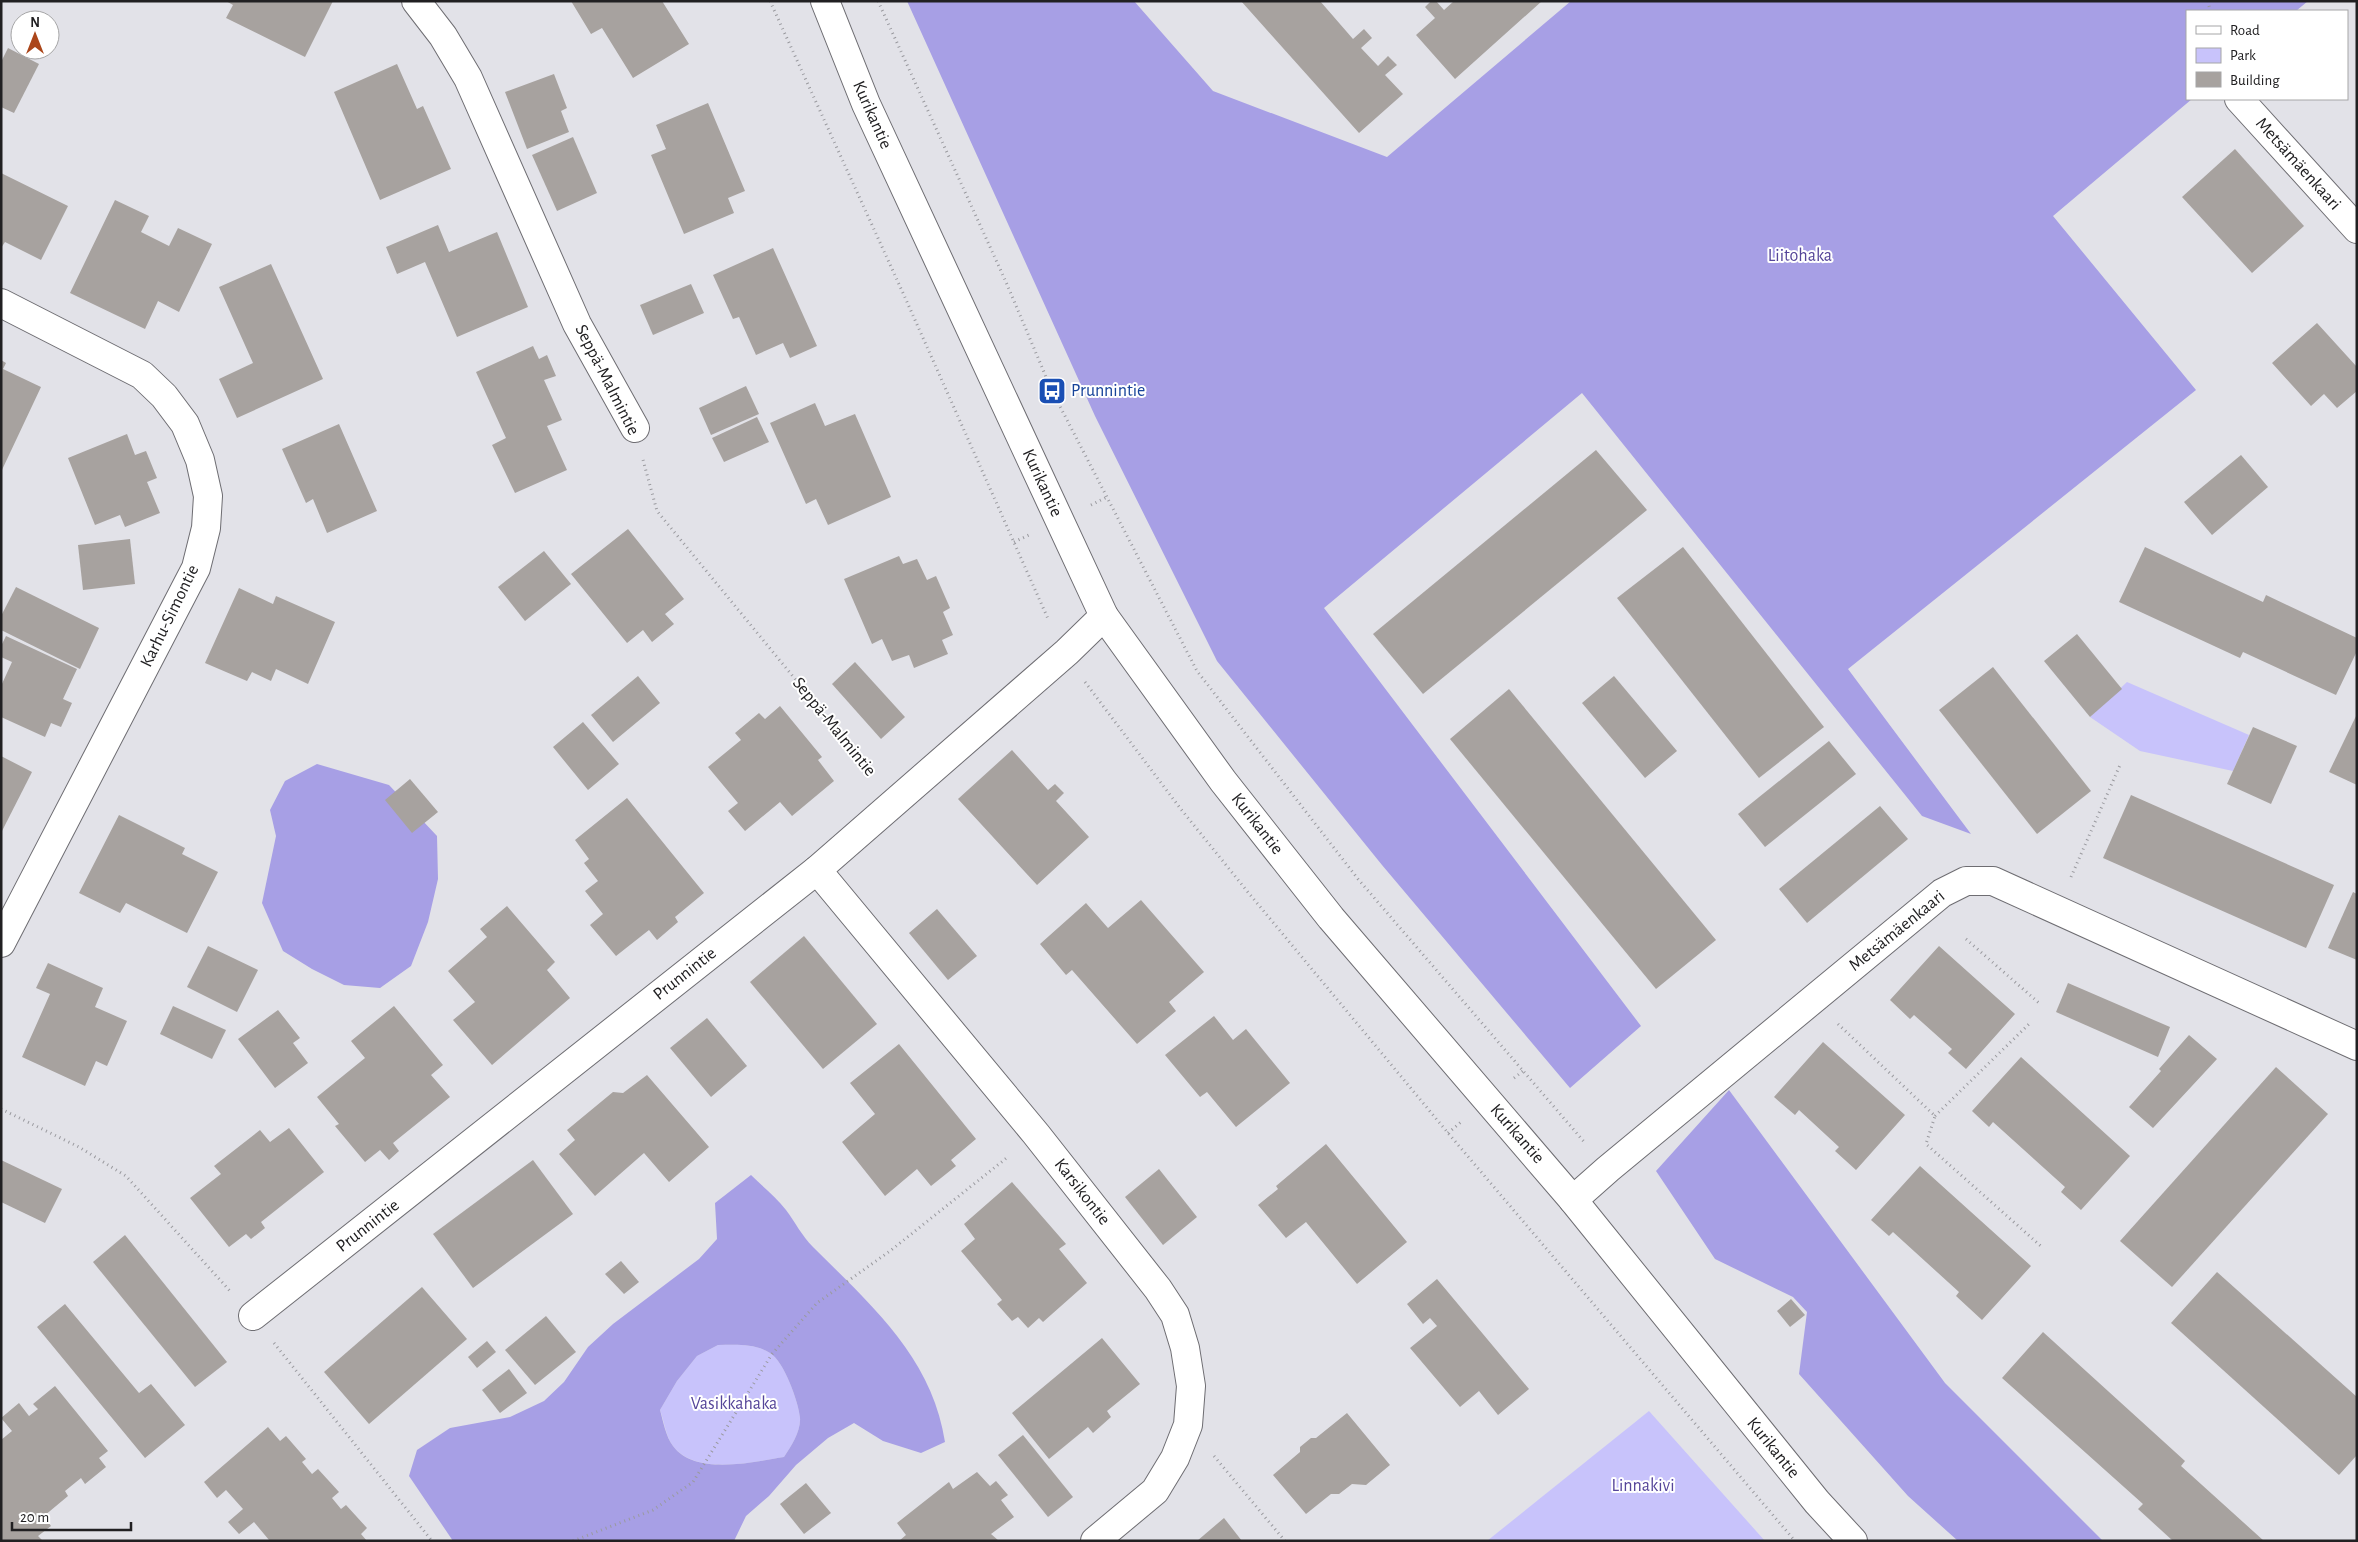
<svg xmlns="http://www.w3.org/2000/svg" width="2358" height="1542" font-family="'Alegreya Sans',sans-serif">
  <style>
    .green { fill: #c8c3fb }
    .forest { fill: #a79fe5; fill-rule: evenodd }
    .building { fill: #a7a29f }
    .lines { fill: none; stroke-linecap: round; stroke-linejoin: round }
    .street-casing { stroke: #6e6d72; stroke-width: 30 }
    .secondary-casing { stroke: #6e6d72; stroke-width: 30 }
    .path { stroke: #9a9a9f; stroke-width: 3; stroke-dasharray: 1 4; stroke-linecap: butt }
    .street { stroke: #fff; stroke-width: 28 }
    .secondary { stroke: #fff; stroke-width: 28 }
    .labels { text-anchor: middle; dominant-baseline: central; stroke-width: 4; stroke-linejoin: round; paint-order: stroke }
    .street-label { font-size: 18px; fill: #212022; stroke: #fff }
    .park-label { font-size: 18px; fill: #554599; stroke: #fff }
    .transit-label { font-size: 18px; fill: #164399; stroke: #fff; text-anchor: start }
  </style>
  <rect width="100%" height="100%" fill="#e2e2e8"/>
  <!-- green -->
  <g class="green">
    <path d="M2127,682L2249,735L2233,771L2140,751L2090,717Z"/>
    <path d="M718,1345C736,1345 754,1343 770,1353C784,1361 799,1403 800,1418C801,1431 791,1447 784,1457C753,1462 696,1476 673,1446C666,1437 664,1421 660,1410L677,1381L697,1356Z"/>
    <path d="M1649,1411L1765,1541H1487Z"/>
  </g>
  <!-- forest -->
  <g class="forest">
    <path d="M907,1H1134L1213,91L1387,157L1571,1H2308L2296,11H2187V99H2192L2053,216L2196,390L1848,669L1971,834L1922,816L1582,393L1324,608L1641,1026L1570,1088L1382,865L1217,661L1095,416Z"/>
    <path d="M317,764L389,785L437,836L438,879L428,922L411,966L380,988L344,985L312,969L283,951L262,903L276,836L270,810L285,781Z"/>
    <path d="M1729,1090L1945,1383L2103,1541H1958L1908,1496L1799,1374L1807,1312L1793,1297L1715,1259L1656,1171Z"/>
    <path d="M751,1175C762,1186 776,1197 786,1210C795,1222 802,1236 813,1247C871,1305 932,1357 945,1442L921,1453L883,1441L854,1423L828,1438L796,1465L769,1496L746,1516L734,1541H453L409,1476L417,1450L450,1428L510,1417L544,1401L564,1382L588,1347L613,1324L699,1259L717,1239L715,1203ZM718,1345C736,1345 754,1343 770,1353C784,1361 799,1403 800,1418C801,1431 791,1447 784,1457C753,1462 695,1476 673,1446C666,1437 663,1421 660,1410L677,1381L697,1356Z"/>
  </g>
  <!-- building -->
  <g class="building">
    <path d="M226,1H333L305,57L226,18L233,5Z"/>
    <path d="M571,1H662L689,44L633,78L602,28L591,34Z"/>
    <path d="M1241,1H1320L1353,39L1364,29L1372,38L1361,48L1378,66L1388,56L1397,65L1385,75L1403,94L1359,133Z"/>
    <path d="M1431,1H1436L1444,10L1454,1H1542L1455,79L1416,35L1435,18L1425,7Z"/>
    <path d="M8,48L39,64L14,113L1,107V62Z"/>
    <path d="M397,64L417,109L423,106L451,169L380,200L334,92Z"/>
    <path d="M554,74L567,108L561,111L569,132L527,149L505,92Z"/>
    <path d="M708,103L745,191L728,198L734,213L684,234L651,155L666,149L656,125Z"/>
    <path d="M573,137L597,193L557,211L532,155Z"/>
    <path d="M2235,149L2304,226L2252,273L2182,197Z"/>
    <path d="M1,173L68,206L41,260L5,242L1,248Z"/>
    <path d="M115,200L149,216L141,232L169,246L178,228L212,244L179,312L158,301L145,329L70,293Z"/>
    <path d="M438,225L449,252L497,232L528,307L457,337L425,262L397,274L386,247Z"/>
    <path d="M773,248L817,346L790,358L783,343L756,355L739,317L733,319L713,275Z"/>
    <path d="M271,264L323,379L237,418L219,379L253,363L219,287Z"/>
    <path d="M691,284L704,313L653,335L640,305Z"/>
    <path d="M2317,323L2357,367V391L2337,408L2324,394L2311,406L2272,363Z"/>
    <path d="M533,346L539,359L547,355L556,376L544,380L562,420L547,426L567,470L515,493L492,445L506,438L476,372Z"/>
    <path d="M1,360L6,363L3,369L41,387L1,472Z"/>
    <path d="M746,386L759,414L711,435L699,408Z"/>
    <path d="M815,403L825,426L855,414L891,497L828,525L816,499L806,504L770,423Z"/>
    <path d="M757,417L769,442L724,462L712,438Z"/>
    <path d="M339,424L377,511L327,533L313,499L306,503L282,449Z"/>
    <path d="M127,434L135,455L146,451L157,478L147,482L160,513L125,527L120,515L95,525L68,458Z"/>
    <path d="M1596,450L1647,510L1423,694L1373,634Z"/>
    <path d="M2241,455L2268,487L2212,535L2184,502Z"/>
    <path d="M628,529L684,599L665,614L674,624L652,642L643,630L627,643L571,574Z"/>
    <path d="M130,539L135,584L83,590L78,545Z"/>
    <path d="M1683,547L1824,727L1759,778L1617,598Z"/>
    <path d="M2145,547L2263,602L2266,595L2357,638V651L2336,695L2243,652L2240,658L2119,602Z"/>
    <path d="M544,551L571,584L525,621L498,587Z"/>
    <path d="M899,556L903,564L917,559L927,580L936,576L950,608L943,612L953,635L942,640L948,654L914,668L909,655L892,661L882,639L872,644L844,579Z"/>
    <path d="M16,587L99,628L80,669L1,630V616Z"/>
    <path d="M239,588L273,604L276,596L335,622L308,684L276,669L271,681L252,672L247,681L205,663Z"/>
    <path d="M2077,634L2122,689L2090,717L2044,661Z"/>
    <path d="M6,636L77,669L63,699L72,703L61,727L51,723L45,737L1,717V686L12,662L1,657V646Z"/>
    <path d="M855,662L905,717L881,739L832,684Z"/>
    <path d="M1993,667L2091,791L2037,834L1939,710Z"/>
    <path d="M638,676L660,703L613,742L591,715Z"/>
    <path d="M1614,676L1677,751L1645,778L1582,703Z"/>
    <path d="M1509,689L1716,940L1656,989L1450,739Z"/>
    <path d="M780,706L822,757L818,760L834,781L792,816L780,802L745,831L728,811L738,803L708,767L741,740L735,733L759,713L765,719Z"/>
    <path d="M2357,714V785L2329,772Z"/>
    <path d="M583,722L619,764L588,790L553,747Z"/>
    <path d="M2253,727L2297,746L2271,804L2227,784Z"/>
    <path d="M1829,741L1856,774L1765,847L1738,814Z"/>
    <path d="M1012,750L1048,790L1055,784L1064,793L1056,801L1089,837L1037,885L958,799Z"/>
    <path d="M1,756L32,772L1,833Z"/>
    <path d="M410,779L438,812L412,833L385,800Z"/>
    <path d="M2131,795L2334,885L2306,948L2103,858Z"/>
    <path d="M627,798L704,893L675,917L678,922L657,940L649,930L616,956L590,925L603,914L585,891L598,881L584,863L589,859L575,840Z"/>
    <path d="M1880,806L1908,839L1807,923L1779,889Z"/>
    <path d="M119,815L185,848L182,854L218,872L187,933L126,903L120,913L79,893Z"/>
    <path d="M2353,892L2357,894V960L2328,948Z"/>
    <path d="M1141,900L1204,972L1169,1002L1176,1011L1137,1044L1072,970L1066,975L1040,944L1086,903L1108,928Z"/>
    <path d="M507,906L555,962L547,970L570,998L492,1065L453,1020L475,1002L448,971L487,937L480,929Z"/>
    <path d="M937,909L977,956L948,980L909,933Z"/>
    <path d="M804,936L877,1024L823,1069L750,982Z"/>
    <path d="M208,946L258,970L237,1012L187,987Z"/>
    <path d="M1939,946L2015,1014L1966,1069L1948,1053L1952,1049L1914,1015L1910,1019L1890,1000Z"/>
    <path d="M48,963L103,988L95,1007L127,1021L107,1066L96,1061L85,1086L22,1057L50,994L36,988Z"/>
    <path d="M2068,983L2170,1027L2158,1057L2056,1012Z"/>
    <path d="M173,1006L226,1030L212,1059L160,1034Z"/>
    <path d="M394,1006L443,1065L431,1075L450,1097L393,1143L399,1151L389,1160L380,1150L365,1162L335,1126L339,1124L317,1097L365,1058L351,1041Z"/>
    <path d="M278,1010L300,1038L293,1043L308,1063L275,1088L238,1039Z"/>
    <path d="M1214,1016L1233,1040L1246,1029L1290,1083L1236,1127L1207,1092L1200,1097L1165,1055Z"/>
    <path d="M707,1018L747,1066L711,1097L670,1048Z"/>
    <path d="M2189,1035L2217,1059L2153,1128L2129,1107L2161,1071L2159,1069Z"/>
    <path d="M1823,1042L1905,1115L1856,1170L1835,1151L1839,1147L1799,1110L1795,1115L1774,1097Z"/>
    <path d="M899,1044L976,1139L951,1160L956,1166L931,1186L917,1169L885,1196L842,1142L875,1114L850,1083Z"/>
    <path d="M2021,1057L2130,1156L2081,1210L2061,1192L2065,1187L1993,1122L1989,1127L1972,1111Z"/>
    <path d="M2276,1067L2328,1114L2172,1287L2120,1241Z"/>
    <path d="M647,1075L709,1147L669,1182L644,1153L595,1196L559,1154L575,1140L567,1130L613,1092L623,1093Z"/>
    <path d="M289,1128L324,1172L261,1222L265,1228L251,1239L246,1234L229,1247L190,1198L221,1174L214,1166L260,1130L270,1142Z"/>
    <path d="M1326,1144L1407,1242L1357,1284L1306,1222L1286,1238L1258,1205L1278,1189L1276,1186Z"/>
    <path d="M1,1160L62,1189L45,1223L1,1202Z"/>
    <path d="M533,1160L573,1214L473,1288L433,1234Z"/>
    <path d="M1920,1166L2031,1266L1982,1320L1956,1296L1959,1292L1893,1232L1889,1236L1871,1220Z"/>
    <path d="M1159,1169L1197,1217L1163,1245L1125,1197Z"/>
    <path d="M1012,1182L1066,1244L1059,1249L1087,1283L1043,1322L1039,1318L1028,1328L1018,1317L1012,1321L997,1304L1002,1300L961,1251L975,1239L964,1224Z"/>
    <path d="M125,1235L227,1362L195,1387L93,1262Z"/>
    <path d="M621,1261L639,1282L624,1294L605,1274Z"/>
    <path d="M2217,1272L2357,1397V1455L2339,1475L2171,1323Z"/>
    <path d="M1437,1279L1529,1389L1498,1415L1479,1391L1460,1407L1410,1348L1437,1326L1430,1318L1423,1324L1407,1304Z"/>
    <path d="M422,1287L467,1339L369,1424L324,1372Z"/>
    <path d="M1791,1299L1805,1315L1790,1327L1777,1311Z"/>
    <path d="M65,1304L139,1393L151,1384L185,1425L145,1458L37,1327Z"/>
    <path d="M546,1316L576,1352L535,1385L505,1350Z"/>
    <path d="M2043,1332L2185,1461L2181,1466L2264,1541H2173L2138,1509L2143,1504L2002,1378Z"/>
    <path d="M1102,1338L1140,1384L1107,1411L1111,1417L1093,1433L1088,1427L1049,1459L1012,1413Z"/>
    <path d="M487,1341L496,1352L477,1368L468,1357Z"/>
    <path d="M509,1369L527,1393L500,1413L482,1390Z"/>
    <path d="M55,1386L108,1451L99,1458L106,1467L85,1484L81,1478L65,1491L68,1496L44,1516L51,1526L38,1536L43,1541H1V1440L12,1431L1,1418L19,1403L29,1416L38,1409L33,1404Z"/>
    <path d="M1347,1413L1390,1465L1366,1485L1352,1484L1339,1494H1331L1306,1514L1273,1475L1300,1452V1447L1311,1438H1316Z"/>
    <path d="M268,1427L280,1441L286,1436L306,1459L302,1462L312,1474L318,1469L339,1492L332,1498L341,1509L346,1505L367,1528L361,1534L367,1541H268L269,1540L254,1522L239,1534L228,1522L243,1509L226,1490L217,1498L204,1482Z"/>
    <path d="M1023,1435L1073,1497L1048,1517L998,1455Z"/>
    <path d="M977,1472L990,1486L996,1481L1008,1495L1001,1500L1014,1517L991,1534L999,1541H899L906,1535L897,1523L949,1482L953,1489Z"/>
    <path d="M806,1483L831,1513L804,1534L780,1504Z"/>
    <path d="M1224,1518L1242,1541H1197Z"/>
  </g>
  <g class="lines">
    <defs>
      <g id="street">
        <path d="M416,1L443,36L468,78L577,324L635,428"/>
        <path d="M2239,99L2357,229"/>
        <path d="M1,303L142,375L164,396L185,424L200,460L208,496L206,528L196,568L1,943"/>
        <path d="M817,870L1036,1134L1158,1289L1175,1315L1185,1348L1191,1386L1188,1425L1175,1458L1155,1491L1095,1541"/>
        <path d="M1573,1200L1608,1169L1942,893L1966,881H1993L2357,1046"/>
        <path d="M253,1316L817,870L1067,652L1104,616"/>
      </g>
      <path id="secondary" d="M825,1L866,104L1104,616L1223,781L1331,918L1573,1200L1817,1502L1853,1541"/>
    </defs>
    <!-- street casing -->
    <use href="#street" class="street-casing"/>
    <!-- secondary casing -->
    <use href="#secondary" class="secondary-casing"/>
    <!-- path -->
    <g class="path">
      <path d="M770,1L903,293L1049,621"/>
      <path d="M878,1L1006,282L1052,391L1197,671L1358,879L1586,1144"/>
      <path d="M2208,1L2210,11"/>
      <path d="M643,460L657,511L874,775"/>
      <path d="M1091,505L1107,497"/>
      <path d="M1014,542L1029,535"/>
      <path d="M1085,682L1180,808L1247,891L1448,1133L1795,1541"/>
      <path d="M2071,877L2120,765"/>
      <path d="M1966,939L2039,1003"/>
      <path d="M1838,1024L1935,1116L1926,1144L2043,1248"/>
      <path d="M1514,1078L1523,1071"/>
      <path d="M1,1109L79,1147L126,1176L230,1291"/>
      <path d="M1935,1116L2029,1024"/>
      <path d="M1448,1133L1461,1122"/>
      <path d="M274,1343L432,1541"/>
      <path d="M1214,1456L1285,1541"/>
      <path d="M573,1541L653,1510L693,1482L772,1354L817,1303L890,1251L1009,1156"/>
    </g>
    <!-- street -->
    <use href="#street" class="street"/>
    <!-- secondary -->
    <use href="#secondary" class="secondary"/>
  </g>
  <!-- icons -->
  <defs>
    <symbol id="bus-square" viewBox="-11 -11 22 22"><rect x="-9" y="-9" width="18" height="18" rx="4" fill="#1a4fb4" stroke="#fff"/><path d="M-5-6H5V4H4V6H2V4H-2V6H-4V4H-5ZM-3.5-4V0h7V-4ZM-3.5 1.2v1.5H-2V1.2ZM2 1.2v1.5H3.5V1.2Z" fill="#fff"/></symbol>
  </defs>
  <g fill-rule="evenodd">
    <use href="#bus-square" x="1036" y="375" width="32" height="32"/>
  </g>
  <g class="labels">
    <!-- street labels -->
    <g class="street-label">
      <text transform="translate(872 115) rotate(66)">Kurikantie</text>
      <text transform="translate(2298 164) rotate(48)">Metsämäenkaari</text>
      <text transform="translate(607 380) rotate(63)">Seppä-Malmintie</text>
      <text transform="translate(1042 483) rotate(65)">Kurikantie</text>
      <text transform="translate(170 616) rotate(-64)">Karhu-Simontie</text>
      <text transform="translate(834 727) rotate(51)">Seppä-Malmintie</text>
      <text transform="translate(1257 824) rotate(52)">Kurikantie</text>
      <text transform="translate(1897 931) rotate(-39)">Metsämäenkaari</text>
      <text transform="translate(685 974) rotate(-38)">Prunnintie</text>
      <text transform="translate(1517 1134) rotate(49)">Kurikantie</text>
      <text transform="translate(1082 1192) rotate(52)">Karsikontie</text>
      <text transform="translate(368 1226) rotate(-38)">Prunnintie</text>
      <text transform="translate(1773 1448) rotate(51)">Kurikantie</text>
    </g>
    <!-- park labels -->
    <g class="park-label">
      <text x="1800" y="256">Liitohaka</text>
      <text x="734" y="1404">Vasikkahaka</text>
      <text x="1643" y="1486">Linnakivi</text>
    </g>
    <!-- transit labels -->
    <g class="transit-label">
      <text x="1071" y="391">Prunnintie</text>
    </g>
  </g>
  <!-- border -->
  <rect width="2358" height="1542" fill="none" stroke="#212022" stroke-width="5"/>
  <!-- legend -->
  <rect x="2186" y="10" width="162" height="90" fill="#ffffff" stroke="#a6a6a7"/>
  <rect x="2196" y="26" width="25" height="8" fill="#ffffff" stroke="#a6a6a7"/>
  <text x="2230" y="35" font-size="15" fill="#212022">Road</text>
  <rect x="2196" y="48" width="25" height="15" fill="#c8c3fb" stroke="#a6a6a7"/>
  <text x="2230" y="60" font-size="15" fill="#212022">Park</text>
  <rect x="2196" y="72" width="25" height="15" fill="#a7a29f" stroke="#a6a6a7"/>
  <text x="2230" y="85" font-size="15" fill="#212022">Building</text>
  <!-- north arrow -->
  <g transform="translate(35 35)"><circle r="24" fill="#ffffff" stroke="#a6a6a7"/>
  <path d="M0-4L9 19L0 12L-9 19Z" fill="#ab461a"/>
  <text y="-8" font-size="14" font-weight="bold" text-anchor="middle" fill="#212022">N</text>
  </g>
  <!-- scale -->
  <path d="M12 1522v8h119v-8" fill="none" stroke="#212022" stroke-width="2.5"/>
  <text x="20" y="1522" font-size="15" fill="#212022" stroke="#ffffff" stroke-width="4" paint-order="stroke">20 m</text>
</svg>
